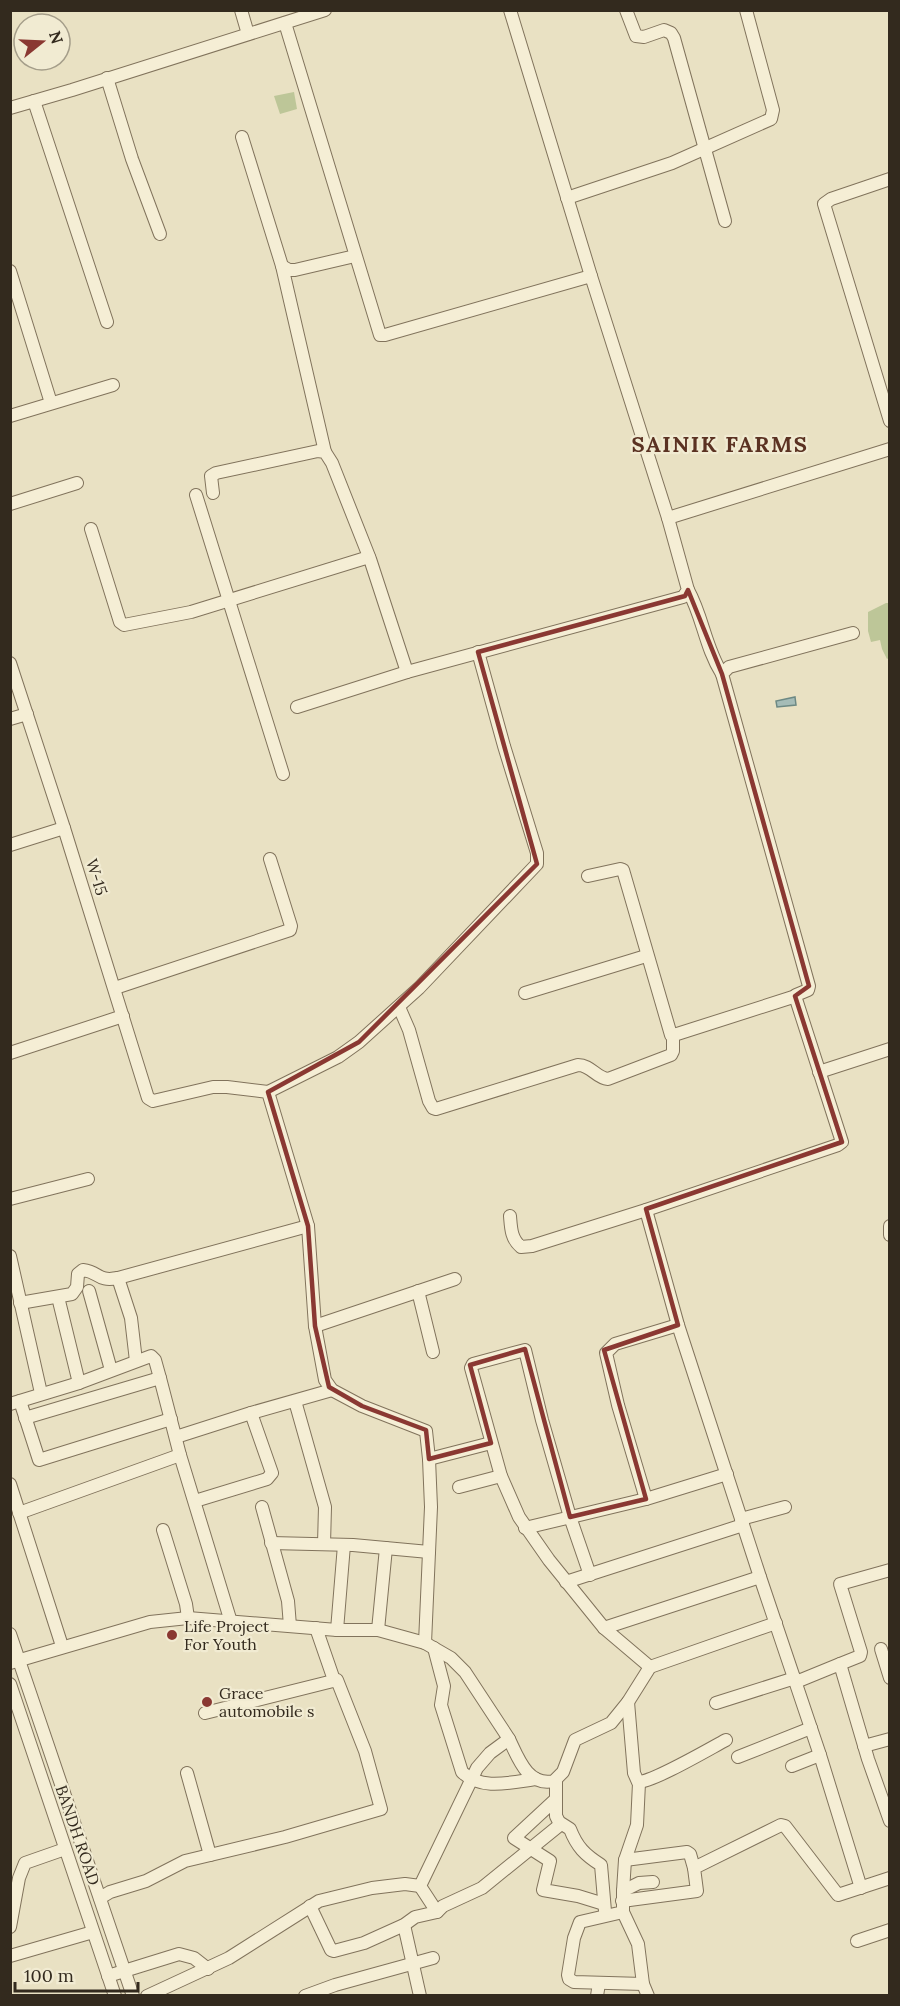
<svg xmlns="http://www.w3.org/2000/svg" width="900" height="2006" font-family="Lora,serif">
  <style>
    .green { fill: #bdc698 }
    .water { fill: #a5bcb7; stroke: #6d8984; stroke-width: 1.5 }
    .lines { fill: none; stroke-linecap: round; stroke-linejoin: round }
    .minor-casing { stroke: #81735c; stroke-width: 14 }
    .minor { stroke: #f5eed5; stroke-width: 12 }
    .marked { fill: none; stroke: #8a3832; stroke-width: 4.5; stroke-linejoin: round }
    .poi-dot { fill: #8a3832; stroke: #f1ebd2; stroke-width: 2 }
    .labels { text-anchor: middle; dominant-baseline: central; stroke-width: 4.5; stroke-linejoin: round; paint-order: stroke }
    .street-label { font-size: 16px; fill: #332a1e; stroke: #f1ebd2 }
    .poi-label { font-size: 16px; fill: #332a1e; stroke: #f1ebd2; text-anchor: start }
    .district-label { font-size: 22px; font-weight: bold; letter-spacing: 1.5px; fill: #5b3222; stroke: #f1ebd2 }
  </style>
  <rect width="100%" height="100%" fill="#e9e1c3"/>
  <!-- green -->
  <g class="green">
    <path d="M294,92L297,109L280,114L274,96Z"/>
    <path d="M886,603H890V657L887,659L882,649L880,640L871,642L868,631V612Z"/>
  </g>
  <!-- water -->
  <path class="water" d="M795,697L796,705L777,707L776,701Z"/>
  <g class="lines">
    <defs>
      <g id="minor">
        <path d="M241,10L248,34"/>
        <path d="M626,10L636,36L644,37L664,30L671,33L674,38L725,221"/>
        <path d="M285,23L380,335H385L591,276"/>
        <path d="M107,78L132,159L160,234"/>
        <path d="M34,101L107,322"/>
        <path d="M10,108L72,90L325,10"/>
        <path d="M242,137L282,266L289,270H295L355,256"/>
        <path d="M890,179L831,199L824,204L890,421"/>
        <path d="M567,198L672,163L771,119L773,110L746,10"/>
        <path d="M282,266L325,452"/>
        <path d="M10,271L51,403"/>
        <path d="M10,416L113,385"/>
        <path d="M213,493L211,476L216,473L318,451L325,452L332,463L370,559L407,672"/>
        <path d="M196,495L283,774"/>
        <path d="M10,504L77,483"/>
        <path d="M668,518L890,449"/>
        <path d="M91,529L120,622L124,625L191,612L369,557"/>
        <path d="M688,590C703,617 705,647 722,674"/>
        <path d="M10,663L64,828L148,1098L153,1101L213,1087H227L268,1092L308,1226L315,1326L325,1380L332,1390L362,1406L426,1431L429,1459L431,1507L425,1643"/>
        <path d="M297,707L407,672L683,597L688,590L668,518L591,276L510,10"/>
        <path d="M10,719L27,714"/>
        <path d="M10,845L64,828"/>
        <path d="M588,876L620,869L623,870L671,1035H674L796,996"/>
        <path d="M115,988L290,930L291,926L270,859"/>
        <path d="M525,993L646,956"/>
        <path d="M399,1007L409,1030L429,1101L433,1108L436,1109L578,1065C591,1065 596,1078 608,1079L671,1055L673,1051V1035"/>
        <path d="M10,1053L123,1016"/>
        <path d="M819,1072L890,1049"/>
        <path d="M268,1092L338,1057L359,1042L419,988L537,864V853L504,746L478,652"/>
        <path d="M10,1199L88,1179"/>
        <path d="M646,1210L678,1325L760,1577L820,1755L861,1888"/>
        <path d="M510,1216C511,1228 511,1239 521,1247L532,1246L646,1210L838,1145L842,1142L796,999V995L808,990L809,986L722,674L729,667L853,633"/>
        <path d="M890,1226V1235"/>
        <path d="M10,1256L41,1393"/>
        <path d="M118,1278L131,1318L136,1361"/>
        <path d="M89,1291L111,1370"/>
        <path d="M418,1291L433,1352"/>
        <path d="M58,1297L79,1383"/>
        <path d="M20,1303L72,1294L77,1287L78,1274L83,1270C100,1272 97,1282 118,1278L308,1226"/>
        <path d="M315,1326L455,1279"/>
        <path d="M20,1401L39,1460L171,1419"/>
        <path d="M295,1401L325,1507L324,1544"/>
        <path d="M10,1404L79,1383L151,1356L155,1360L160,1378L180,1455L231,1622"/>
        <path d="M25,1418L160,1378"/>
        <path d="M176,1437L251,1413L332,1390"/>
        <path d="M429,1459L491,1443"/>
        <path d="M10,1484L62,1646"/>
        <path d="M459,1487L501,1476"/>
        <path d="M646,1499L618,1405L606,1353L615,1344L678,1325"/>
        <path d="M195,1501L267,1479L272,1473L251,1413"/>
        <path d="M262,1507L288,1601L290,1626"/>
        <path d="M19,1513L180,1455"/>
        <path d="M741,1519L785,1507"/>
        <path d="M525,1528L646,1499L727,1474"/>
        <path d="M163,1530L186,1604L188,1618"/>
        <path d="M271,1543L353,1545L429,1552"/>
        <path d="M590,1575L570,1517L542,1420L525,1350L473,1364L471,1368L501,1476L519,1517L549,1560L604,1628L650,1667"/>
        <path d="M566,1582L743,1525"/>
        <path d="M316,1628L334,1680"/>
        <path d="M604,1628L760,1577"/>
        <path d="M337,1630L344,1545"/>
        <path d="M378,1630L386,1548"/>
        <path d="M10,1634L133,1996"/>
        <path d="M434,1648L444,1686L441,1705L462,1772C481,1791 512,1782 536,1779"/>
        <path d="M881,1649L890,1678"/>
        <path d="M10,1663L150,1622L188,1618L337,1630H378L425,1643L451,1658L465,1672L509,1739L490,1753L477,1768L420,1886"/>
        <path d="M840,1664L860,1656L861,1652L840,1584L890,1570"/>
        <path d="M796,1682L840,1664L868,1759L890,1821"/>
        <path d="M10,1684L115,1996"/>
        <path d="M628,1702L634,1773L638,1782C653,1782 709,1749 726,1740"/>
        <path d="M716,1703L795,1678"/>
        <path d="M509,1739C518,1758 528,1787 554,1781L563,1772L575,1740L611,1723L628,1702L650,1667L776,1623"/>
        <path d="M864,1746L890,1739"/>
        <path d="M738,1757L811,1728"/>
        <path d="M792,1766L820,1755"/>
        <path d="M187,1773L210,1855"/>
        <path d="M556,1780V1816L559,1822L570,1829C577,1847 585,1855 601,1865L605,1911"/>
        <path d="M555,1800L514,1838L550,1861L543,1890L578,1896L604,1904"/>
        <path d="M625,1860L687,1852L690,1854L694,1868"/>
        <path d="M420,1886L437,1912"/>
        <path d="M623,1891L625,1860L637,1825L639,1783"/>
        <path d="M100,1898L110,1892L146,1881L185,1861L285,1837L381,1809L365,1751L337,1680L205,1713"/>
        <path d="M622,1901L697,1891L694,1868L781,1825L785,1826L838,1895L890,1878"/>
        <path d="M310,1906L331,1950L334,1951L364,1943L404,1925L415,1917L437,1912L443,1906L482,1888L561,1824"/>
        <path d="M623,1912L638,1944L643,1984L648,1996"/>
        <path d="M404,1925L420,1996"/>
        <path d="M10,1927L19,1878L25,1863L65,1849"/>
        <path d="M857,1941L890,1930"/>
        <path d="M10,1956L93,1932"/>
        <path d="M108,1976L179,1954L194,1958L208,1969"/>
        <path d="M643,1984L574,1982L569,1979L568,1975L574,1938L580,1922L623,1912V1891L639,1883L653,1882"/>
        <path d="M147,1996L229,1958L319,1901L372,1888L405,1884L420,1886"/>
        <path d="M305,1996L335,1985L433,1958"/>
        <path d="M597,1996L599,1983"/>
      </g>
    </defs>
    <!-- minor casing -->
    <use href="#minor" class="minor-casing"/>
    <!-- minor -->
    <use href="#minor" class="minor"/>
  </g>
  <!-- marked area -->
  <path class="marked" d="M688,590L722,674L809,986L795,996L842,1142L646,1209L678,1325L604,1350L646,1499L570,1517L525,1349L470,1365L491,1443L429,1459L426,1430L362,1406L329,1387L315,1326L308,1226L268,1092L359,1042L537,864L478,652L685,596Z"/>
  <!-- markers -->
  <g class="poi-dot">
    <circle cx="172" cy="1635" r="6"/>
    <circle cx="207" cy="1702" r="6"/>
  </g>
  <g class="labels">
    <!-- street labels -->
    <g class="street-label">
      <text transform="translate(97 877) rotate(73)">W-15</text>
      <text transform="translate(78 1835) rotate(71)">BANDH ROAD</text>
    </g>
    <!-- poi labels -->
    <g class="poi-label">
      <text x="184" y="1626">Life Project<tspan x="184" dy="18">For Youth</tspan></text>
      <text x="219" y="1693">Grace<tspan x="219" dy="18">automobile s</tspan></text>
    </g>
    <!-- district labels -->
    <g class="district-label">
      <text x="720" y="444">SAINIK FARMS</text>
    </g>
  </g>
  <!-- border -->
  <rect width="900" height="2006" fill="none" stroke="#332a1e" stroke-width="24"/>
  <!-- north arrow -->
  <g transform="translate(42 42) rotate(72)"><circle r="28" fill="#f1ebd2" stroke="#a59e8a" stroke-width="1.5"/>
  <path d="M0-4.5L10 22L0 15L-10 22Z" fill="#8a3832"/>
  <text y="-9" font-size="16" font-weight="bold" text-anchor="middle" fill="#332a1e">N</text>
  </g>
  <!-- scale -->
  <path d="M15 1982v9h123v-9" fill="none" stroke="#332a1e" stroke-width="3"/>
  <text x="24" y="1982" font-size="18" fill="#332a1e" stroke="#f1ebd2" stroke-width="4.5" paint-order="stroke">100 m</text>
</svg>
